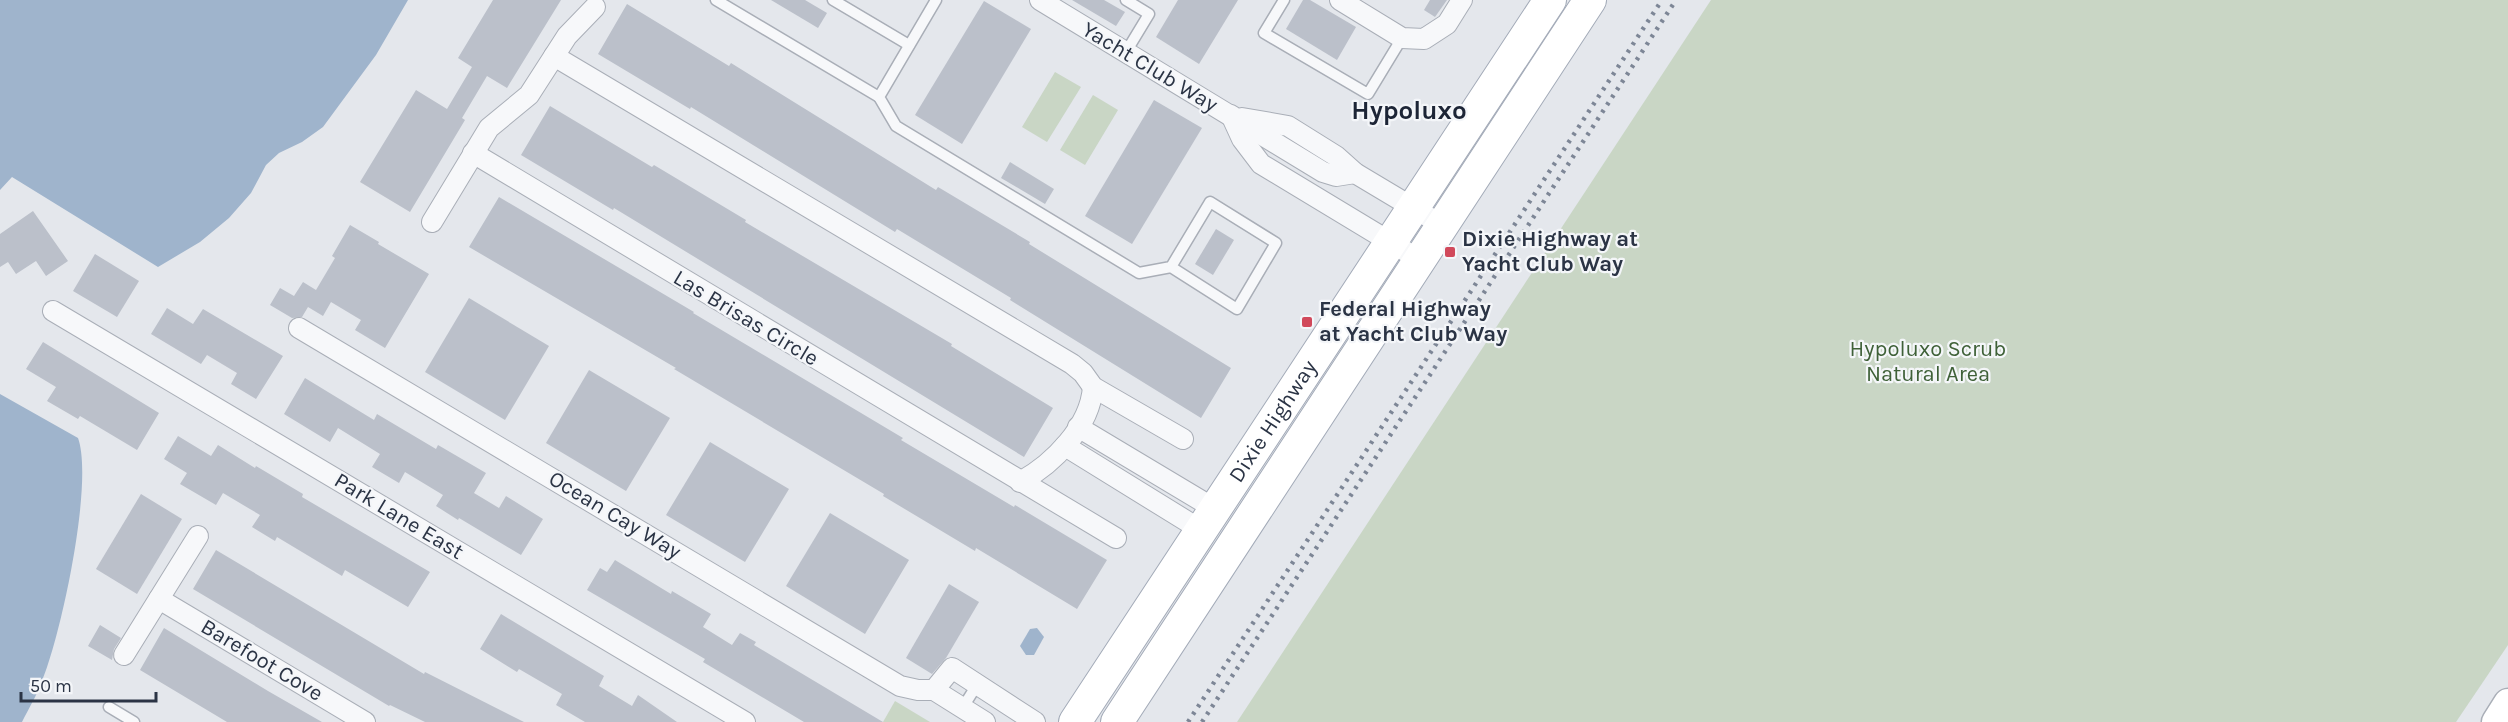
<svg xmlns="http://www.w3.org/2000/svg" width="2508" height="722" font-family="Karla,sans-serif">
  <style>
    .green { fill: #c9d6c5 }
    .water { fill: #9fb4cc }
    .building { fill: #bbc0ca }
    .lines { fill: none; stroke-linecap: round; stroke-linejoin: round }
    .lane-casing { stroke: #a9aeb7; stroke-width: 13 }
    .street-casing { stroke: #a9aeb7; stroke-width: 22 }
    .secondary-casing { stroke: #a9aeb7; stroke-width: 31 }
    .primary-casing { stroke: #a3abb8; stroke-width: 34 }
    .lane { stroke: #f7f8fa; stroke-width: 10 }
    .street { stroke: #f7f8fa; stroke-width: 20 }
    .secondary { stroke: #fff; stroke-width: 28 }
    .primary { stroke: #fff; stroke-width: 32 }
    .rail { stroke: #7d8696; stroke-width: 4.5; stroke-dasharray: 3 6; stroke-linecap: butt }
    .poi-dot { fill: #d1495b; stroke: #f4f6f9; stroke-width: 2 }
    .labels { text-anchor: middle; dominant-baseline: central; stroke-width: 4.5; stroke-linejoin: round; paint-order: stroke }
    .street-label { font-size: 22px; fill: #2b3445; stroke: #f4f6f9 }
    .poi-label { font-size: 22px; font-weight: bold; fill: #2b3445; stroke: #f4f6f9; text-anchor: start }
    .park-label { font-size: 22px; fill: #3f6138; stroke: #f4f6f9 }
    .quarter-label { font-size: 26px; font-weight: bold; fill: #1d2536; stroke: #f4f6f9 }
  </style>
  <rect width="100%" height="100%" fill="#e4e7ec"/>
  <!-- green -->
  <g class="green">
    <path d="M1711,0H2508V645L2456,722H1237Z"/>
    <path d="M1055,72L1081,87L1047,142L1022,127Z"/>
    <path d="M1093,95L1118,110L1085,165L1060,150Z"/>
    <path d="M895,701L930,722H883Z"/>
  </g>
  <!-- water -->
  <g class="water">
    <path d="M0,0H408L376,55L323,127L302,142L279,153L266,165L251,193L229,218L200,242L158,267L12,177L0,190Z"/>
    <path d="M0,394L78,438C94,482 61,636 42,681C37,695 29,708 22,722H0Z"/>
    <path d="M1037,628L1044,637L1034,655H1026L1020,646L1030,629Z"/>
  </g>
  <!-- building -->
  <g class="building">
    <path d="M493,0H561L507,88L487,76L462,118L465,120L410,212L360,182L416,90L447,109L472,67L458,58Z"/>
    <path d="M771,0H805L827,13L818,28Z"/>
    <path d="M1072,0H1104L1125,12L1116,26Z"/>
    <path d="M1178,0H1238L1199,64L1156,37Z"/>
    <path d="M1303,0H1310L1356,27L1337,60L1286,29Z"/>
    <path d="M1430,0H1447L1435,17L1424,10Z"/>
    <path d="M984,1L1031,29L962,144L915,115Z"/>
    <path d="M627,4L729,66L731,63L936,190L938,187L1030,242L1029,244L1231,368L1201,418L1010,300L1011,298L897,229L895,232L691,107L690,109L598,54Z"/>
    <path d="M1154,100L1202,128L1132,244L1085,216Z"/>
    <path d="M550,106L652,167L654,165L746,220L745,222L952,344L951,346L1053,408L1024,457L614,208L613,210L521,155Z"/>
    <path d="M1010,162L1054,189L1045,204L1001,178Z"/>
    <path d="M499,197L694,312L693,313L903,438L901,440L1014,507L1015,505L1107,560L1077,609L976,548L975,551L883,496L884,494L674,369L676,368L469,247Z"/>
    <path d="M33,211L68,261L46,276L36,261L16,274L8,262L0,267V234Z"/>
    <path d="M350,225L379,242L378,244L429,274L385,348L355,330L361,320L331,302L323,316L308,307L302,317L292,318L270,305L280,288L294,296L303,282L316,290L335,258L332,256Z"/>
    <path d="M1216,229L1234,240L1213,275L1195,264Z"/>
    <path d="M95,254L139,281L117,317L73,291Z"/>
    <path d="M469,298L549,346L505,420L425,372Z"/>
    <path d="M167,308L193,324L203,309L283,356L256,399L231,384L237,373L207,355L201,364L151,334Z"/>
    <path d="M43,342L159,413L137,450L80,416L78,419L47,401L56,387L26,369Z"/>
    <path d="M589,370L670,418L626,491L546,443Z"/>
    <path d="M305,378L374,420L377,414L436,449L438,445L486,473L474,493L499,508L506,496L543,519L521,555L459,518L458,520L436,506L443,495L405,472L399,483L372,467L380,454L338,428L330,442L284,414Z"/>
    <path d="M178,436L211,456L218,445L255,468L256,466L303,494L302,497L430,572L408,607L345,570L342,576L277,537L275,541L252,527L260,515L223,493L216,505L180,484L187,473L164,459Z"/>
    <path d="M710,442L789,489L745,562L666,515Z"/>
    <path d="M141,494L182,519L137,594L96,569Z"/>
    <path d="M830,513L909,560L865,634L786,586Z"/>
    <path d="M216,550L424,674L425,672L524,722H425L390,705L389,706L193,589Z"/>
    <path d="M615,560L671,594L672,591L711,614L703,627L732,645L740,633L756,642L754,645L883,722H804L703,662L705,659L587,590L600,568L607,572Z"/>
    <path d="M949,584L979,602L946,658L932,674L906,658Z"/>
    <path d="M501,614L604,676L599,686L632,706L638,695L677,722H585L556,705L562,694L519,669L517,672L480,649Z"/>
    <path d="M100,625L121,638L114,649L112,660L88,646Z"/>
    <path d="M164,628L268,691L322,722H227L140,670Z"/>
  </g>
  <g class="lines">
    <defs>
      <g id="lane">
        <path d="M716,0L879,97"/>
        <path d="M833,0L909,45"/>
        <path d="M936,0L879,97L896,126L1139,273L1171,267L1237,309L1276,243L1210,202L1171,267"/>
        <path d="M1126,0L1149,14L1126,52"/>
        <path d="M1284,0L1264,33L1368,94L1402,38"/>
        <path d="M109,707L134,722"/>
        <path d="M963,707L977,685"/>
      </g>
      <g id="street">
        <path d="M1040,0L1323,172L1336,176L1355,173"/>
        <path d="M1340,0L1402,38L1424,39L1447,24L1462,0"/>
        <path d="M554,56L1072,364L1083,373L1093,387L1183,439"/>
        <path d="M1231,115L1242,139L1261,164L1420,260"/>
        <path d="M1242,118L1288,126L1336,156L1355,173L1442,225"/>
        <path d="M473,153L1116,538"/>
        <path d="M432,222L489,128L529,95L567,36L595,7"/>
        <path d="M53,311L745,722"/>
        <path d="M299,328L900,686L918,690H934L985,722"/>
        <path d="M1078,427L1215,509"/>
        <path d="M1065,446L1201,530"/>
        <path d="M1020,482C1053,464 1090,427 1093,387"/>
        <path d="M159,599L365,722"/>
        <path d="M124,655L198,536"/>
        <path d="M934,690L952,668L1035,722"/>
      </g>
      <path id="secondary" d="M2496,722L2508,703"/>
      <g id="primary">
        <path id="s1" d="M1075,722L1550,0"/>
        <path d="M1117,722L1590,0"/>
      </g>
    </defs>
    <!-- lane casing -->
    <use href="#lane" class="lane-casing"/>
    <!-- street casing -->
    <use href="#street" class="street-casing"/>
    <!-- secondary casing -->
    <use href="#secondary" class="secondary-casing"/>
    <!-- primary casing -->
    <use href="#primary" class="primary-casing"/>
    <!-- lane -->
    <use href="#lane" class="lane"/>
    <!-- street -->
    <use href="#street" class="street"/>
    <!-- secondary -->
    <use href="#secondary" class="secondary"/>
    <!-- primary -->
    <use href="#primary" class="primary"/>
    <!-- rail -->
    <g class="rail">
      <path d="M1188,722L1662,0"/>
      <path d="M1202,722L1676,0"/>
    </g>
  </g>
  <!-- markers -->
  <g class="poi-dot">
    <rect x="1444" y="246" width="12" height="12" rx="3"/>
    <rect x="1301" y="316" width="12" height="12" rx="3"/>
  </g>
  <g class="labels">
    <!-- street labels -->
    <g class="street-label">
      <text transform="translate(1150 67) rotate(31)">Yacht Club Way</text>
      <text transform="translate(746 318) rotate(31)">Las Brisas Circle</text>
      <text stroke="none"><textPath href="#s1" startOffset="360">Dixie Highway</textPath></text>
      <text transform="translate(615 515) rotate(31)">Ocean Cay Way</text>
      <text transform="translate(399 516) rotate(31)">Park Lane East</text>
      <text transform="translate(262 660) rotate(31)">Barefoot Cove</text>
    </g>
    <!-- poi labels -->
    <g class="poi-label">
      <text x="1462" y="239">Dixie Highway at<tspan x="1462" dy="25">Yacht Club Way</tspan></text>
      <text x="1319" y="309">Federal Highway<tspan x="1319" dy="25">at Yacht Club Way</tspan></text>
    </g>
    <!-- park labels -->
    <g class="park-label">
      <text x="1928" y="349">Hypoluxo Scrub<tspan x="1928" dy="25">Natural Area</tspan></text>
    </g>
    <!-- quarter labels -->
    <g class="quarter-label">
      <text x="1409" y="110">Hypoluxo</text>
    </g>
  </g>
  <!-- scale -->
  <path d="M21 692v9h135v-9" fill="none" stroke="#2b3445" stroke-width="3"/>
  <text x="30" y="692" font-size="18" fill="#2b3445" stroke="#f4f6f9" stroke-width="4.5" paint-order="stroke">50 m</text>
</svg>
